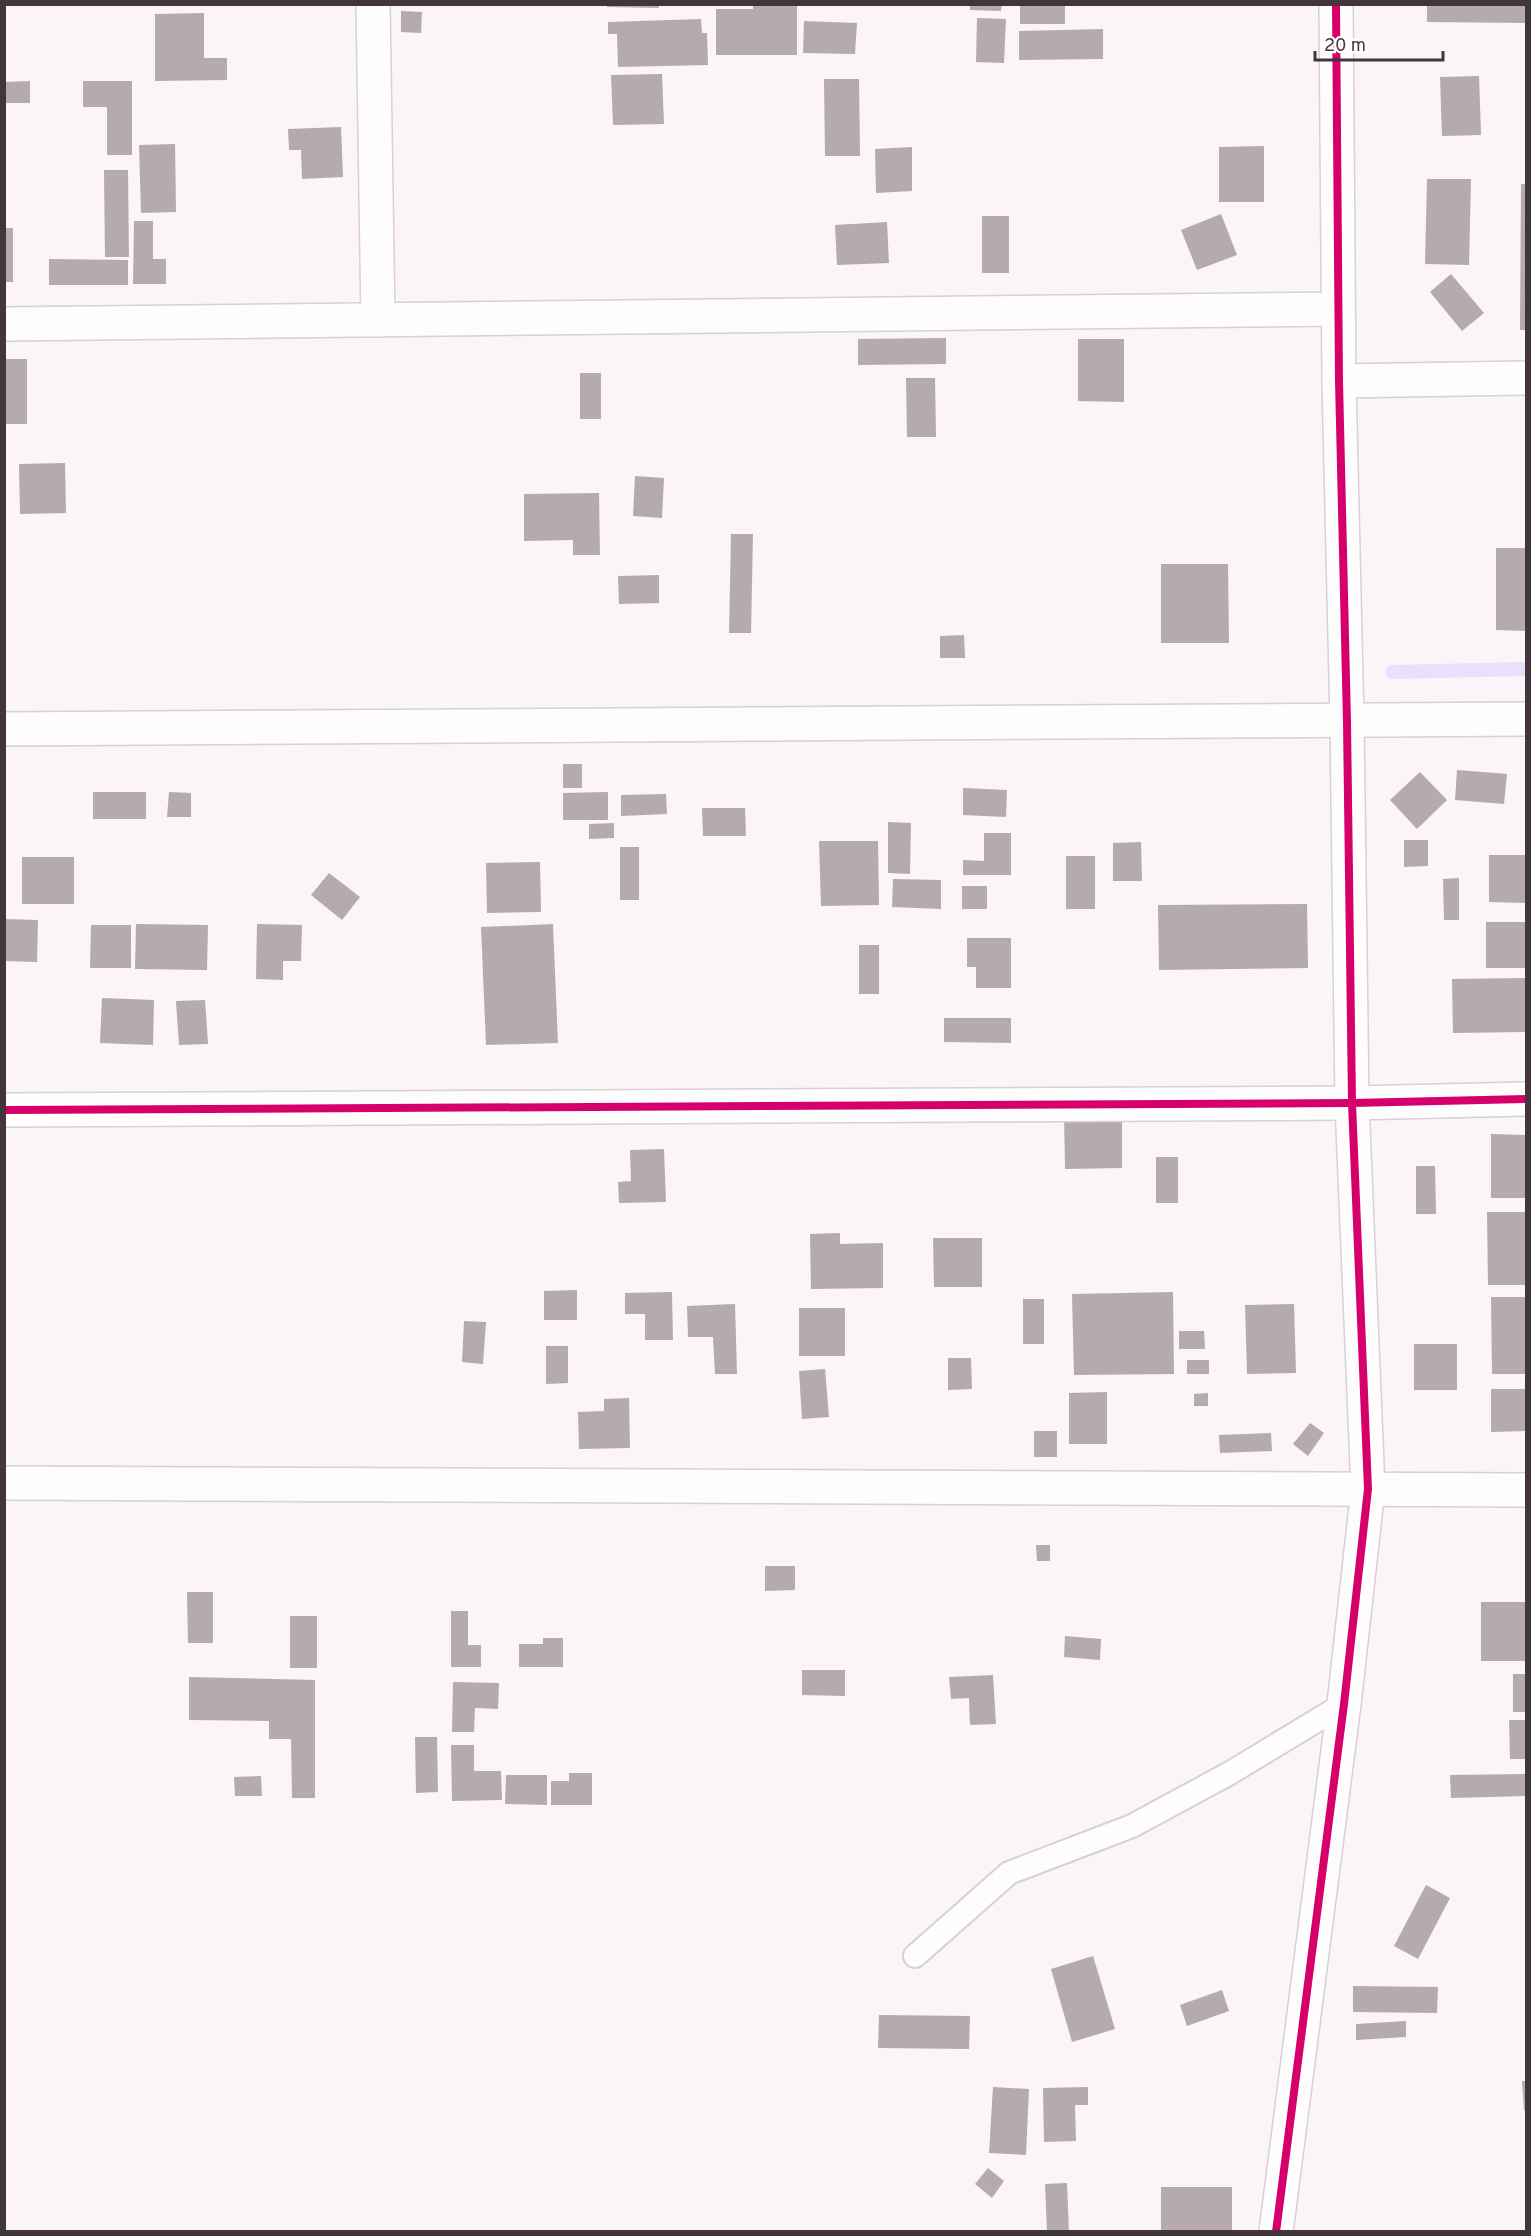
<svg xmlns="http://www.w3.org/2000/svg" width="1531" height="2236" font-family="Overpass,sans-serif">
  <style>
    .lines { fill: none; stroke-linecap: round; stroke-linejoin: round }
    .stream { stroke: #e9e0fc; stroke-width: 14 }
    .building { fill: #b5aaad }
    .lane-casing { stroke: #d9cfd4; stroke-width: 26 }
    .street-casing { stroke: #d9cfd4; stroke-width: 36 }
    .lane { stroke: #fefdfe; stroke-width: 22 }
    .street { stroke: #fefdfe; stroke-width: 33 }
    .cycleway-casing { stroke: #fff; stroke-width: 11 }
    .cycleway { stroke: #d6006c; stroke-width: 8 }
  </style>
  <rect width="100%" height="100%" fill="#fbf4f8"/>
  <g class="lines">
    <!-- stream -->
    <path class="stream" d="M1392,672L1526,669"/>
  </g>
  <!-- building -->
  <g class="building">
    <path d="M607,4H659V8L607,7Z"/>
    <path d="M753,4H797V55H716V9H753Z"/>
    <path d="M970,4H1002L1001,11L970,10Z"/>
    <rect x="1020" y="4" width="45" height="20"/>
    <path d="M1427,4H1526V23L1427,22Z"/>
    <path d="M401,11L422,12L421,33L401,32Z"/>
    <path d="M204,13V58H227V80L155,81V14Z"/>
    <path d="M977,18L1006,19L1004,63L976,62Z"/>
    <path d="M701,19L702,33H707L708,65L618,67L617,34H608V22Z"/>
    <path d="M804,21L857,23L855,54L803,53Z"/>
    <path d="M1103,29V59L1019,60V31Z"/>
    <path d="M662,74L664,124L613,125L611,75Z"/>
    <path d="M1479,76L1481,135L1442,136L1440,77Z"/>
    <path d="M824,79H859L860,156H825Z"/>
    <path d="M30,81V103H4V82Z"/>
    <path d="M83,81H132V155H107V107H83Z"/>
    <path d="M341,127L343,177L302,179L301,150H289L288,129Z"/>
    <path d="M175,144L176,212L141,213L139,145Z"/>
    <path d="M1264,146V202H1219V147Z"/>
    <path d="M912,147V191L876,193L875,149Z"/>
    <path d="M104,170H128L129,257H105Z"/>
    <path d="M1427,179H1471L1469,265L1425,264Z"/>
    <path d="M1521,184H1526V330H1520Z"/>
    <path d="M1221,214L1237,255L1197,270L1181,230Z"/>
    <rect x="982" y="216" width="27" height="57"/>
    <path d="M134,221H153V259H166V284H133Z"/>
    <path d="M887,222L889,263L837,265L835,225Z"/>
    <rect x="4" y="228" width="9" height="54"/>
    <path d="M49,259L128,260V285H49Z"/>
    <path d="M1451,274L1484,313L1462,331L1430,292Z"/>
    <path d="M946,338V364L858,365V339Z"/>
    <path d="M1078,339H1124V402L1078,401Z"/>
    <rect x="4" y="359" width="23" height="65"/>
    <rect x="580" y="373" width="21" height="46"/>
    <path d="M906,378H935L936,437H907Z"/>
    <path d="M65,463L66,513L20,514L19,464Z"/>
    <path d="M635,476L664,478L662,518L633,516Z"/>
    <path d="M599,493L600,555H573V540L524,541V494Z"/>
    <path d="M731,534H753L751,633H729Z"/>
    <path d="M1496,548H1526V631L1496,630Z"/>
    <path d="M1161,564H1228L1229,643H1161Z"/>
    <path d="M659,575V603L619,604L618,576Z"/>
    <path d="M964,635L965,658H940V636Z"/>
    <rect x="563" y="764" width="19" height="24"/>
    <path d="M1457,770L1507,774L1504,804L1455,800Z"/>
    <path d="M1420,772L1447,800L1417,829L1390,800Z"/>
    <path d="M963,788L1007,790L1006,817L963,815Z"/>
    <rect x="93" y="792" width="53" height="27"/>
    <path d="M169,792L191,793V817H167Z"/>
    <path d="M608,792V820H563V793Z"/>
    <path d="M666,794L667,814L621,816V795Z"/>
    <path d="M702,808H745L746,836H703Z"/>
    <path d="M888,822L911,823L910,874L888,873Z"/>
    <path d="M614,823V838L589,839V824Z"/>
    <path d="M984,833H1011V875H963V860L984,861Z"/>
    <path d="M1404,840H1428V866L1404,867Z"/>
    <path d="M819,841H878L879,905L821,906Z"/>
    <path d="M1141,842L1142,881H1113V843Z"/>
    <rect x="620" y="847" width="19" height="53"/>
    <path d="M1489,855H1526V903L1489,902Z"/>
    <rect x="1066" y="856" width="29" height="53"/>
    <rect x="22" y="857" width="52" height="47"/>
    <path d="M540,862L541,912L487,913L486,863Z"/>
    <path d="M329,873L360,897L342,920L311,895Z"/>
    <path d="M1459,878V920H1444L1443,879Z"/>
    <path d="M893,879L941,880V909L892,907Z"/>
    <rect x="962" y="886" width="25" height="23"/>
    <path d="M1307,904L1308,968L1159,970L1158,905Z"/>
    <path d="M4,919L38,920L37,962L4,961Z"/>
    <rect x="1486" y="922" width="40" height="46"/>
    <path d="M136,924L208,925L207,970L135,969Z"/>
    <path d="M257,924L302,925L301,961H283V980L256,979Z"/>
    <path d="M553,924L558,1043L486,1045L481,927Z"/>
    <path d="M91,925H131V968H90Z"/>
    <path d="M967,938H1011V988H976V967H967Z"/>
    <rect x="859" y="945" width="20" height="49"/>
    <path d="M1526,978V1032L1453,1033L1452,979Z"/>
    <path d="M102,998L154,1000L153,1045L100,1043Z"/>
    <path d="M205,1000L208,1044L179,1045L176,1001Z"/>
    <path d="M944,1018H1011V1043L944,1042Z"/>
    <path d="M1064,1112H1122V1168L1065,1169Z"/>
    <path d="M1491,1134L1526,1135V1198H1491Z"/>
    <path d="M664,1149L666,1202L619,1203L618,1182L631,1181L630,1150Z"/>
    <rect x="1156" y="1157" width="22" height="46"/>
    <path d="M1416,1166H1435L1436,1214H1416Z"/>
    <path d="M1487,1212H1526V1285H1488Z"/>
    <path d="M840,1233V1244L883,1243V1288L811,1289L810,1234Z"/>
    <path d="M933,1238H982V1287H934Z"/>
    <path d="M577,1290V1320H544V1291Z"/>
    <path d="M672,1292L673,1340H645V1314H625V1293Z"/>
    <path d="M1173,1292L1174,1374L1074,1375L1072,1294Z"/>
    <path d="M1491,1297H1526V1374H1492Z"/>
    <rect x="1023" y="1299" width="21" height="45"/>
    <path d="M735,1304L737,1374H715L713,1337H688L687,1306Z"/>
    <path d="M1294,1304L1296,1373L1247,1374L1245,1305Z"/>
    <rect x="799" y="1308" width="46" height="48"/>
    <path d="M464,1321L486,1322L483,1364L462,1362Z"/>
    <path d="M1179,1331H1204L1205,1349H1179Z"/>
    <rect x="1414" y="1344" width="43" height="46"/>
    <path d="M546,1346H568V1383L546,1384Z"/>
    <path d="M948,1358H971L972,1389L948,1390Z"/>
    <rect x="1187" y="1360" width="22" height="14"/>
    <path d="M825,1369L829,1417L802,1419L799,1371Z"/>
    <path d="M1491,1389H1526V1431L1491,1432Z"/>
    <path d="M1107,1392V1444H1069V1393Z"/>
    <path d="M1208,1393V1406H1194V1394Z"/>
    <path d="M629,1398L630,1448L579,1449L578,1412L604,1411V1399Z"/>
    <path d="M1310,1423L1324,1433L1308,1456L1293,1444Z"/>
    <rect x="1034" y="1431" width="23" height="26"/>
    <path d="M1271,1433L1272,1451L1220,1453L1219,1435Z"/>
    <path d="M1036,1545H1050V1561H1037Z"/>
    <path d="M765,1566H795V1590L765,1591Z"/>
    <path d="M187,1592H213V1643H188Z"/>
    <rect x="1481" y="1602" width="45" height="59"/>
    <path d="M451,1611H468V1645H481V1667H451Z"/>
    <rect x="290" y="1616" width="27" height="52"/>
    <path d="M1065,1636L1101,1639L1100,1660L1064,1657Z"/>
    <path d="M543,1638H563V1667H519V1644H543Z"/>
    <path d="M802,1670H845V1696L802,1695Z"/>
    <rect x="1513" y="1674" width="13" height="38"/>
    <path d="M993,1675L996,1724L970,1725L969,1698L951,1699L949,1677Z"/>
    <path d="M189,1677L315,1680V1798H292L291,1739H269V1721L189,1720Z"/>
    <path d="M453,1682L499,1683L498,1709L475,1708L474,1732H452Z"/>
    <path d="M1509,1720H1526V1759H1510Z"/>
    <path d="M415,1737H437L438,1792L416,1793Z"/>
    <path d="M451,1745H474V1771H501L502,1800L452,1801Z"/>
    <path d="M569,1773H592V1805H551V1781H569Z"/>
    <path d="M1526,1774V1796L1451,1798L1450,1775Z"/>
    <path d="M506,1775H547V1805L505,1804Z"/>
    <path d="M261,1776L262,1796H235L234,1777Z"/>
    <path d="M1426,1885L1450,1898L1418,1959L1394,1946Z"/>
    <path d="M1093,1956L1115,2029L1072,2042L1051,1969Z"/>
    <path d="M1353,1986L1438,1987L1437,2013L1353,2012Z"/>
    <path d="M1222,1990L1229,2011L1187,2026L1180,2005Z"/>
    <path d="M879,2015L970,2016L969,2049L878,2048Z"/>
    <path d="M1406,2021V2037L1356,2040V2024Z"/>
    <path d="M1522,2081H1526V2110H1524Z"/>
    <path d="M993,2087L1029,2089L1026,2155L989,2153Z"/>
    <path d="M1088,2087V2105H1075L1076,2141L1044,2142L1043,2088Z"/>
    <path d="M988,2168L1004,2181L992,2198L975,2184Z"/>
    <path d="M1067,2183L1069,2232H1047L1045,2184Z"/>
    <rect x="1161" y="2187" width="71" height="45"/>
  </g>
  <g class="lines">
    <defs>
      <path id="lane" d="M915,1956L1009,1873L1132,1826L1230,1773L1344,1704"/>
      <g id="street">
        <path d="M373,4L378,320"/>
        <path d="M4,324L1338,309"/>
        <path d="M1339,381L1526,378"/>
        <path d="M4,729L1526,719"/>
        <path d="M4,1110L1352,1103L1526,1099"/>
        <path d="M4,1483L1526,1490"/>
        <path d="M1276,2232L1344,1704L1368,1489L1352,1103L1347,722L1339,381L1336,4"/>
      </g>
    </defs>
    <!-- lane casing -->
    <use href="#lane" class="lane-casing"/>
    <!-- street casing -->
    <use href="#street" class="street-casing"/>
    <!-- lane -->
    <use href="#lane" class="lane"/>
    <!-- street -->
    <use href="#street" class="street"/>
    <defs>
      <g id="cycleway">
        <path d="M4,1110L1352,1103L1526,1099"/>
        <path d="M1276,2232L1344,1704L1368,1489L1352,1103L1347,722L1339,381L1336,4"/>
      </g>
    </defs>
    <!-- cycleway casing -->
    <use href="#cycleway" class="cycleway-casing"/>
    <!-- cycleway -->
    <use href="#cycleway" class="cycleway"/>
  </g>
  <!-- border -->
  <rect width="1531" height="2236" fill="none" stroke="#42353c" stroke-width="12"/>
  <!-- scale -->
  <path d="M1315 51v9h128v-9" fill="none" stroke="#42353c" stroke-width="3"/>
  <text x="1324" y="51" font-size="18" fill="#42353c" stroke="#ffffff" stroke-width="4.5" paint-order="stroke">20 m</text>
</svg>
